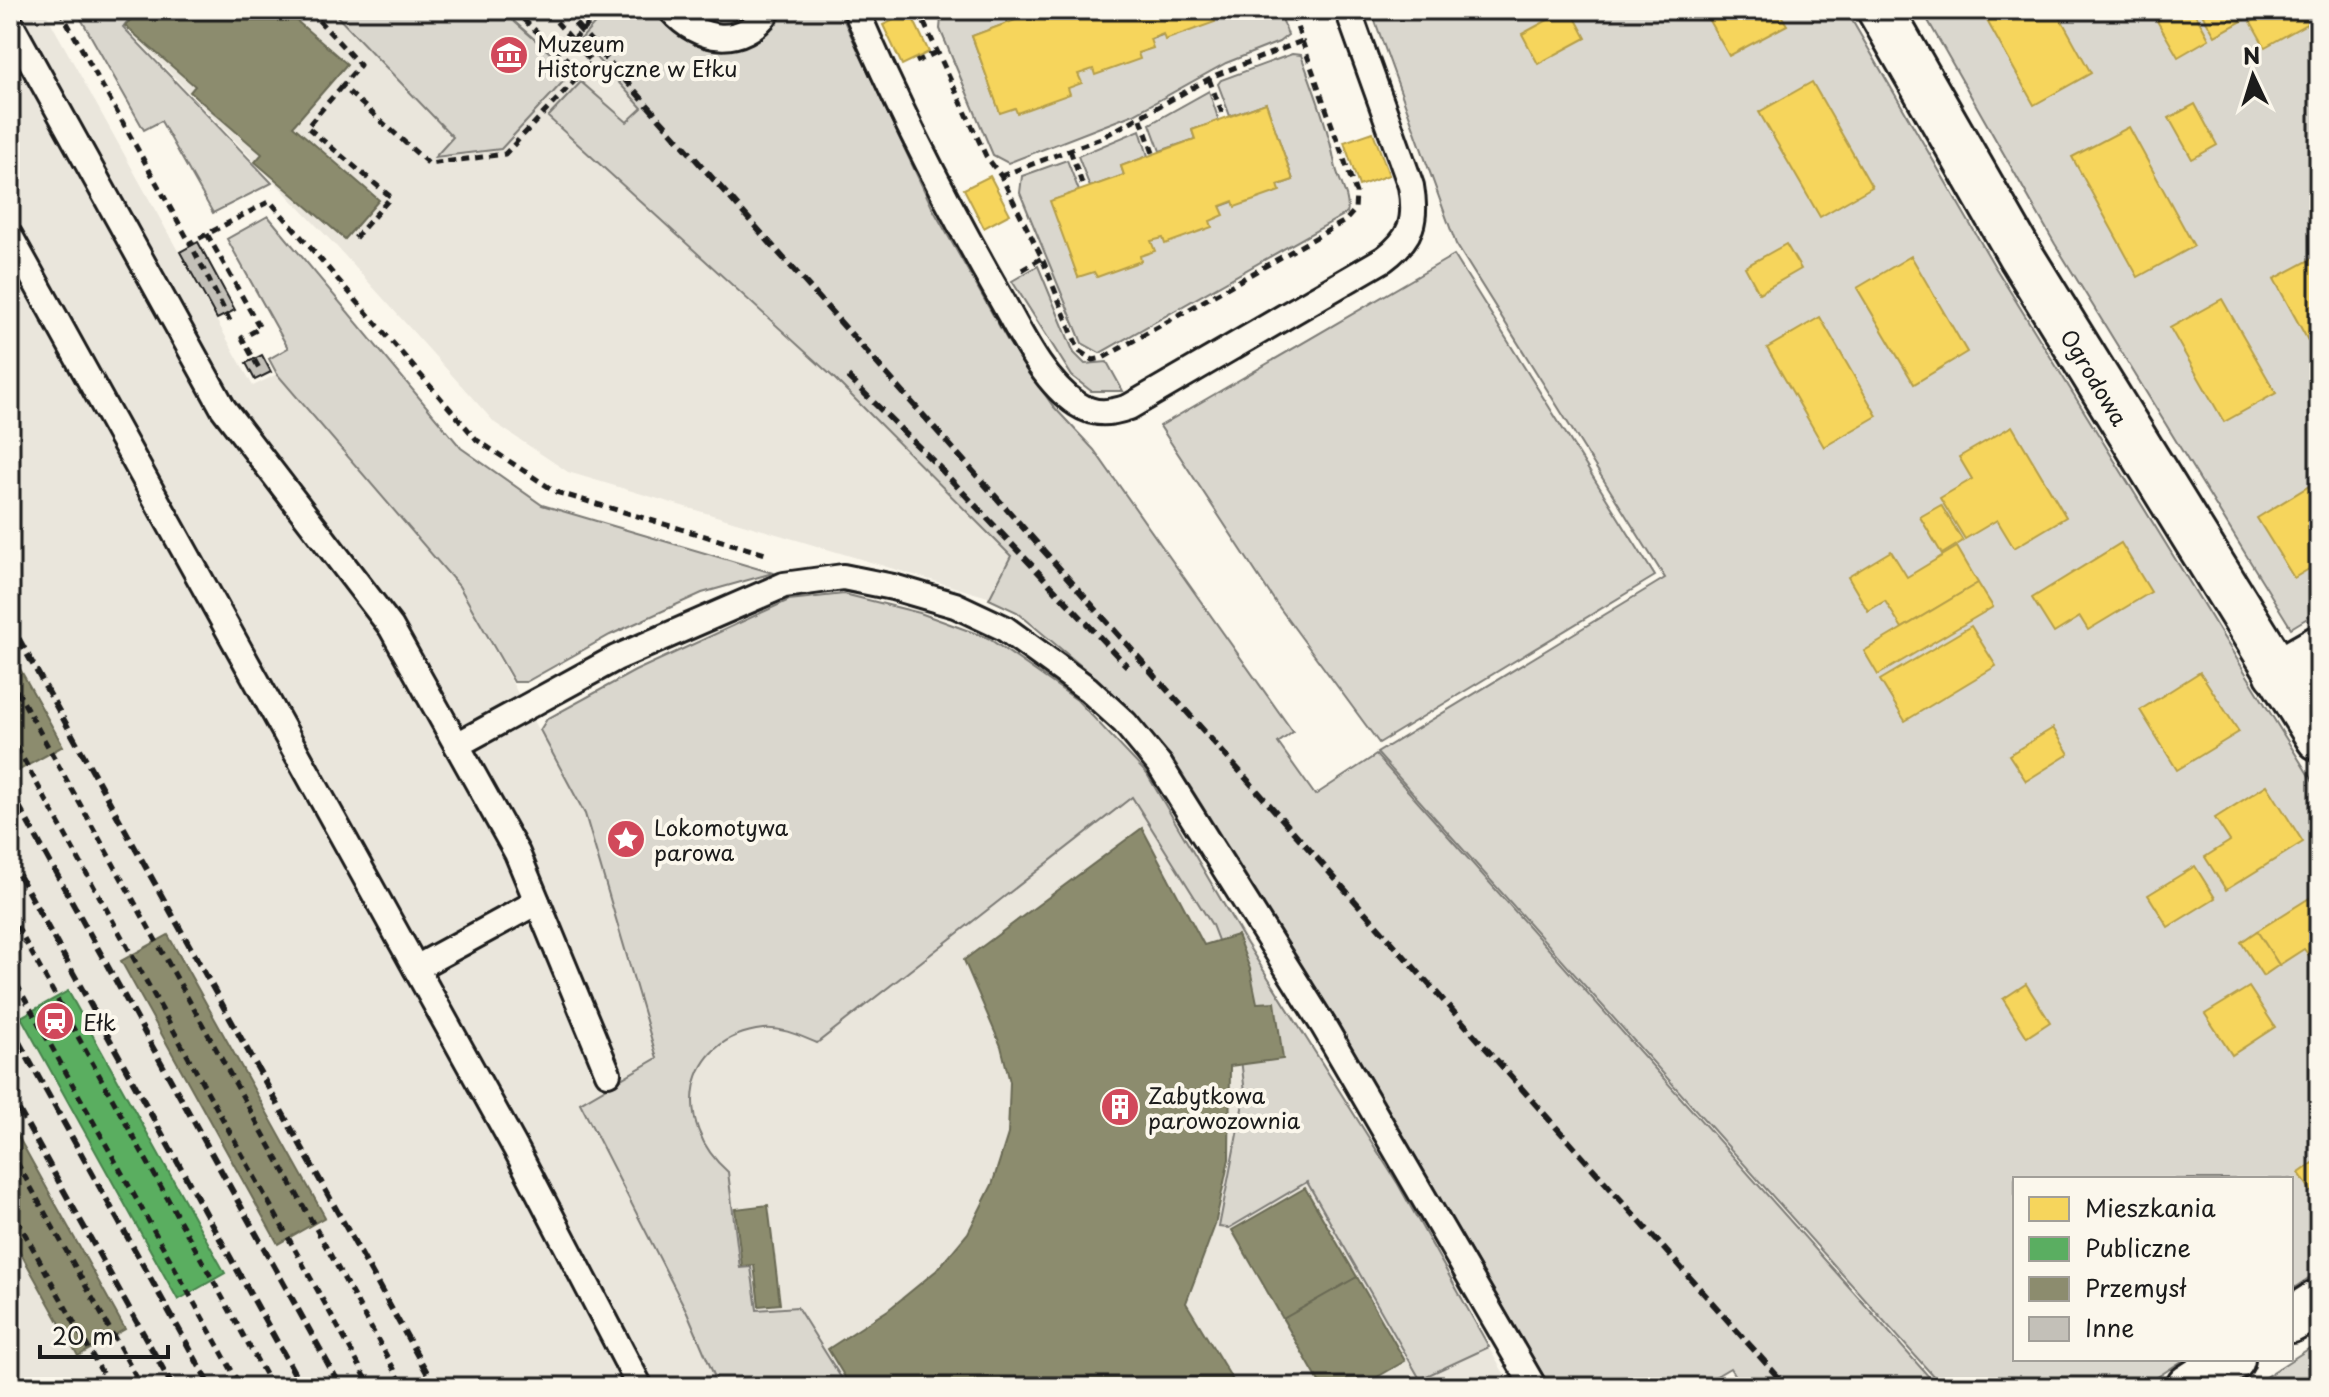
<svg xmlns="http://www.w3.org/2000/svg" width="2329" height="1397" font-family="'Playpen Sans',sans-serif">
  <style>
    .built { fill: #eae6dc }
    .green { fill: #dad7ce; stroke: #7b7a75; stroke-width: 2 }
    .homes { fill: #f6d55c; stroke: #b59e49; stroke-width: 2 }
    .public { fill: #5aae61; stroke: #47824c; stroke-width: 2 }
    .industry { fill: #8c8c6e; stroke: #6a6a55; stroke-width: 2 }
    .building { fill: #c3c0b8; stroke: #1c1c1c; stroke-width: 2 }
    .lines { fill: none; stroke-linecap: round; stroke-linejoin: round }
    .service-casing { stroke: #1c1c1c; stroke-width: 30 }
    .minor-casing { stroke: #1c1c1c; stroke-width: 50 }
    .path { stroke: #1c1c1c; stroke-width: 5; stroke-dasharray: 8 6; stroke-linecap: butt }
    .service { stroke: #fbf7ec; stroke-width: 24 }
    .minor { stroke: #fbf7ec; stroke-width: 44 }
    .rail { stroke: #1c1c1c; stroke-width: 6; stroke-dasharray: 12 6; stroke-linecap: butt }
    .labels { text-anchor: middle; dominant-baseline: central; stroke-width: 8; stroke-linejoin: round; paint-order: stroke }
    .poi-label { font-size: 22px; fill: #1c1c1c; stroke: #fbf7ec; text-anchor: start }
    .street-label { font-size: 22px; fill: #1c1c1c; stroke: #fbf7ec }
  </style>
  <rect width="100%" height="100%" fill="#fbf7ec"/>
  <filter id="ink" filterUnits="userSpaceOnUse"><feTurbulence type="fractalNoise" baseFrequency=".0125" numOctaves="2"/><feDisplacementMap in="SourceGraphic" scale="16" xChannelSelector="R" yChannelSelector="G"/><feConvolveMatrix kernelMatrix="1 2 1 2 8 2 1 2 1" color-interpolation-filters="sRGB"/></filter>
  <g filter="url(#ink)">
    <!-- built -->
    <g class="built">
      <path d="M10,10H44L253,386L277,374L459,586L542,737L838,591L919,616L1097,723L1162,797L1512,1387H10Z"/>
      <path d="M128,10H833L923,203L1111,513L1315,794L1263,829L1018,606L568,472L495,423L337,247L125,26Z"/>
    </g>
    <!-- green -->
    <g class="green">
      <path d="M76,10H136L123,27L272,183L213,213L161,121L144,130Z"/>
      <path d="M331,10H501L572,72L501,149L435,157L453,137Z"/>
      <path d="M607,10H659C704,61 737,64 780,10H839L933,209L1009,343L1053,406L1094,450L1293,732L1278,743L1315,795L1376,755L1938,1387H1742L1730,1368L1698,1387H1550L1334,1016L1171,756L1099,681L1017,612L989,599L1011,556L833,377L548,117L581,82L627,122L642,108L580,40Z"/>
      <path d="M950,10H1003L1008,23L972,36L1000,112L1012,91L1229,10H1279L1288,35L1279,42L1226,63L1134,114L1008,163L993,155L940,29L941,18Z"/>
      <path d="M1371,10H1846L1995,267L2319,792V1271L2291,1290V1179H2015V1359H2185L2142,1387H1943L1377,753L1665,578L1456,244Z"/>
      <path d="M1922,10H2319V611L2291,628L2055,244Z"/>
      <path d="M1292,54L1301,55C1314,91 1328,127 1335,164C1338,181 1351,197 1347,213L1100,353L1082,343L1020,193L1022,176L1067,160L1079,191L1051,201L1078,276L1088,254L1293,180L1266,103L1230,116L1218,84L1221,80Z"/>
      <path d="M1209,91L1219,121L1192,130L1195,139L1160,151L1150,124Z"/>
      <path d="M1140,130L1148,156L1121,166L1124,175L1090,187L1078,156Z"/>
      <path d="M268,216L461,448L542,505L773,573L702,593L610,635L526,682H514L459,586L277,374L269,359L288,348L227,239Z"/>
      <path d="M1454,255L1655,576L1379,743L1276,603L1160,426Z"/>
      <path d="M1038,266L1074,353L1085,364L1107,362L1123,391H1091L1072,376L1012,281Z"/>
      <path d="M844,594L920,613L988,638L1077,700L1147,774L1247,944L1398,1184L1489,1347L1420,1379L1307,1182L1229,1228L1219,1227L1245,1093L1231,974L1212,925L1132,797L817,1043C800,1036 782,1027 763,1029C683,1038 672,1124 728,1172L740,1268L751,1267L757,1310L797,1307L847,1387H719L687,1312L580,1103L657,1058L585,814L540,730L547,719L635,671L789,600Z"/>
      <path d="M2319,1342V1387H2250Z"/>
    </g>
    <!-- homes -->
    <g class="homes">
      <path d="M1042,10H1229L1213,15L1215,22L1165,40L1163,34L1150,39L1153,48L1138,53L1140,59L1095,75L1093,69L1078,74L1082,83L1068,88L1070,94L1017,113L1015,108L1000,113L972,36Z"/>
      <path d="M1566,10H1571L1586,38L1538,64L1522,34Z"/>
      <path d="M1703,10H1778L1787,25L1729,56Z"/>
      <path d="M1981,10H2056L2091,73L2034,105Z"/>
      <path d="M2177,10H2193L2209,39L2178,57L2157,21Z"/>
      <path d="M2200,10H2262L2215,36Z"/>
      <path d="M2272,10H2319V17L2265,47L2251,22Z"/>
      <path d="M910,12L929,52L902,65L883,25Z"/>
      <path d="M1812,82L1872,187L1820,217L1759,112Z"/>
      <path d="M1266,103L1293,180L1278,185L1280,191L1235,207L1233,201L1220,206L1224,215L1210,221L1212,227L1165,244L1163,238L1151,241L1155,251L1140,256L1141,261L1097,277L1094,272L1078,277L1050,201L1124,175L1121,166L1195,139L1192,130Z"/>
      <path d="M2195,104L2217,145L2192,159L2169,118Z"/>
      <path d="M2129,127L2194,246L2138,277L2072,157Z"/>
      <path d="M1373,132L1389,175L1359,186L1344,142Z"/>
      <path d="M990,176L1010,214L984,228L964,189Z"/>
      <path d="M1786,244L1801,269L1759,293L1745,267Z"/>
      <path d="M1911,256L1967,352L1914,384L1857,288Z"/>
      <path d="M2313,258L2319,269V353L2316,355L2274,279Z"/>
      <path d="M2222,299L2276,393L2224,422L2170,328Z"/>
      <path d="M1820,317L1877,416L1824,447L1767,348Z"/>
      <path d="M2012,426L2066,517L2014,548L1997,520L1965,539L1940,498L1972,479L1959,457Z"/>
      <path d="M2319,480V563L2294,578L2257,518Z"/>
      <path d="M1941,505L1963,541L1942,554L1920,517Z"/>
      <path d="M2121,543L2151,592L2088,630L2080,617L2054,633L2032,598Z"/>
      <path d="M1957,547L1978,583L1902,628L1885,601L1868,611L1848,577L1891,551L1907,577Z"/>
      <path d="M1978,583L1993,607L1878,675L1864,651Z"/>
      <path d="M1971,626L1996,666L1905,721L1880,680Z"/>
      <path d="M2200,672L2239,732L2177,770L2140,710Z"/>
      <path d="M2053,728L2069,754L2026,781L2009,755Z"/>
      <path d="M2267,785L2303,842L2226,890L2205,857L2230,841L2215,818Z"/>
      <path d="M2195,866L2215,898L2168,927L2148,895Z"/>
      <path d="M2319,892V968L2304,949L2279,965L2257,931Z"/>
      <path d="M2257,931L2279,965L2263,976L2241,942Z"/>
      <path d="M2026,984L2050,1022L2027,1037L2003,999Z"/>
      <path d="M2249,987L2275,1027L2232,1055L2205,1014Z"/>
      <path d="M2319,1159V1203L2299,1173Z"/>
    </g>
    <!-- public -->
    <path class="public" d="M68,991L225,1273L178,1300L21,1017Z"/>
    <!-- industry -->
    <g class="industry">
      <path d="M139,10H284L347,64L293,126L379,200L345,239L255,162L262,154L190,92L195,86L125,26Z"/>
      <path d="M10,651L63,746L16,772L10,762Z"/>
      <path d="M1142,828L1204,945L1237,935L1250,969L1257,1003L1275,1002L1283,1059L1230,1066L1229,1159L1215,1225L1186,1303L1237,1387H851L828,1349L888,1310L937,1270L968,1233L992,1185L1008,1134L1010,1082L1001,1046L964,960Z"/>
      <path d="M168,935L325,1217L278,1244L121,961Z"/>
      <path d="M10,1122L125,1329L78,1356L10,1234Z"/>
      <path d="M1305,1188L1357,1277L1283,1319L1232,1230Z"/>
      <path d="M768,1205L780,1304L759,1306L754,1265L742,1266L735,1209Z"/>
      <path d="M1357,1277L1405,1361L1360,1387H1322L1283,1319Z"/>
    </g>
    <!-- building -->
    <g class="building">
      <path d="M198,242L235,310L217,319L180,252Z"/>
      <path d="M262,355L271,372L255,380L246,363Z"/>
    </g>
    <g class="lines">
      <defs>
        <g id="service">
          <path d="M671,10C699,42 742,49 769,10"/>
          <path d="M856,10C898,108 946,202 999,295C1019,330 1042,381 1077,404C1095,416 1111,413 1129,407L1384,259C1412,238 1417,220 1411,186L1348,10"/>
          <path d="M10,23L223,408L391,627L517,853L608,1073"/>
          <path d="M10,236L516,1149L640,1387"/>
          <path d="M457,745L616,658L784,585L843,577L893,587L955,605L1004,628L1088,689L1125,723L1159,764L1323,1025L1534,1387"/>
          <path d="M416,968L537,902"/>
        </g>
        <g id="minor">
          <path d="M1880,10L2021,256L2319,738"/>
          <path d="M2277,672L2319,648"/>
          <path d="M2291,1320L2319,1302"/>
          <path d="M2189,1387L2232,1359"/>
        </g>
      </defs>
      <!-- service casing -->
      <use href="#service" class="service-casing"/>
      <!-- minor casing -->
      <use href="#minor" class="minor-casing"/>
      <!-- path -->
      <g class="path">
        <path d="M60,10L190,243"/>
        <path d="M309,10L360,65L342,86L429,164L505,154L582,73"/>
        <path d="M513,10L582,73L592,62L546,10"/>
        <path d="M918,10L986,156L1001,176L1042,258L1079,351L1093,360L1103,358L1345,221L1355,210L1356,193L1291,10"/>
        <path d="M1009,10L1013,21"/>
        <path d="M921,18L931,10"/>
        <path d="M573,40L602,10"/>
        <path d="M916,62L937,52"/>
        <path d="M1209,79L1224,118"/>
        <path d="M342,86L307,127L391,197L355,238"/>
        <path d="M1141,119L1153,153"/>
        <path d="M1070,150L1084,189"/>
        <path d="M1001,176L1101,138L1216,75L1302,41"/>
        <path d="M207,234L260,328L242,338L259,368"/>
        <path d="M1022,270L1042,258"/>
        <path d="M230,321L190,243L270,201L477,440L556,492L769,555"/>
        <path d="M10,678L404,1387"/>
        <path d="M10,735L371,1387"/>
        <path d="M10,914L272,1387"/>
        <path d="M10,972L241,1387"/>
        <path d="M10,1150L142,1387"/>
        <path d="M10,1207L110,1387"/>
      </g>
      <!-- service -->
      <use href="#service" class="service"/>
      <!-- minor -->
      <use href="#minor" class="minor"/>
      <!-- rail -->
      <g class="rail">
        <path d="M563,10L1787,1387"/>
        <path d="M848,377L936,464L1127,666"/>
        <path d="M10,623L435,1387"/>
        <path d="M10,790L341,1387"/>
        <path d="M10,859L302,1387"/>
        <path d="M10,1026L211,1387"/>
        <path d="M10,1094L173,1387"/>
      </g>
    </g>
  </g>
  <!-- icons -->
  <defs>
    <symbol id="museum-disc" viewBox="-11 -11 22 22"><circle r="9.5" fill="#d1495b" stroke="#fbf7ec"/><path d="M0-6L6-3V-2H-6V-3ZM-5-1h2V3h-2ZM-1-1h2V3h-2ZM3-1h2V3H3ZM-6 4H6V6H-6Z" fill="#fff"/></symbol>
    <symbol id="sight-disc" viewBox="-11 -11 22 22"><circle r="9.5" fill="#d1495b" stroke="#fbf7ec"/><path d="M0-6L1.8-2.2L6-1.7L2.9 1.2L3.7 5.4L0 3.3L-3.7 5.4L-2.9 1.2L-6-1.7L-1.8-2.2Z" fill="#fff"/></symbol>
    <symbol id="station-disc" viewBox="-11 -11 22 22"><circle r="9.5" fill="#d1495b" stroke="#fbf7ec"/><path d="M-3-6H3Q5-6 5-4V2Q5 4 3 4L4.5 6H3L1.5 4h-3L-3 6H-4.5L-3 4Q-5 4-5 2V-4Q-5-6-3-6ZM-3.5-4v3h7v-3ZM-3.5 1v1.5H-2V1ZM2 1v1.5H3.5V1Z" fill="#fff"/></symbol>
    <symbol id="building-disc" viewBox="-11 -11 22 22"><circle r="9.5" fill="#d1495b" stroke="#fbf7ec"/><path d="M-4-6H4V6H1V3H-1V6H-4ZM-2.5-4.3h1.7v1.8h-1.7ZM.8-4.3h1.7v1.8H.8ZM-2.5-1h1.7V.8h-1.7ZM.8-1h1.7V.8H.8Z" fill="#fff"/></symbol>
  </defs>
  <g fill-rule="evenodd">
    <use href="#museum-disc" x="487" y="33" width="44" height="44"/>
    <use href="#sight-disc" x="604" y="817" width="44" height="44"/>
    <use href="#station-disc" x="33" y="999" width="44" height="44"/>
    <use href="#building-disc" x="1098" y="1085" width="44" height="44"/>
  </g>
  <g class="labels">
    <!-- poi labels -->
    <g class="poi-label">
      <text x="537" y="42">Muzeum<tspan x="537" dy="25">Historyczne w Ełku</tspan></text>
      <text x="654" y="826">Lokomotywa<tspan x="654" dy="25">parowa</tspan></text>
      <text x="83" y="1021">Ełk</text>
      <text x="1148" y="1094">Zabytkowa<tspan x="1148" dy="25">parowozownia</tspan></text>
    </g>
    <!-- street labels -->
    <g class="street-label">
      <text transform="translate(2095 377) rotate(59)">Ogrodowa</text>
    </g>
  </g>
  <!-- margin -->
  <rect width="2329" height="1397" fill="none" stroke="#fbf7ec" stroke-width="40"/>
  <rect x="20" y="20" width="2289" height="1357" fill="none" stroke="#1c1c1c" stroke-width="3" filter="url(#ink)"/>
  <!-- legend -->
  <rect x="2013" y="1177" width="280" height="184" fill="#fbf7ec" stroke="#a29f99" stroke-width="2"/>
  <rect x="2029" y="1197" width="40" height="24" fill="#f6d55c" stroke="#a29f99" stroke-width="2"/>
  <text x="2085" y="1217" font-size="24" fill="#1c1c1c">Mieszkania</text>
  <rect x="2029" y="1237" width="40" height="24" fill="#5aae61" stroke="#a29f99" stroke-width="2"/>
  <text x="2085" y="1257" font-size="24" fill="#1c1c1c">Publiczne</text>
  <rect x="2029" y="1277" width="40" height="24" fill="#8c8c6e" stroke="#a29f99" stroke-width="2"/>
  <text x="2085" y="1297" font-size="24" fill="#1c1c1c">Przemysł</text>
  <rect x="2029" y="1317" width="40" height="24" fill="#c3c0b8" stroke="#a29f99" stroke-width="2"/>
  <text x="2085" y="1337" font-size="24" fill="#1c1c1c">Inne</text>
  <!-- north arrow -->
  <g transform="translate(2253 76) rotate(356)" stroke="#fbf7ec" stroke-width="6" paint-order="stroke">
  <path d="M0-6L14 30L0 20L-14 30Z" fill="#1c1c1c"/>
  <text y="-12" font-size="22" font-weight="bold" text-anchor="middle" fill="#1c1c1c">N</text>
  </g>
  <!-- scale -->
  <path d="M40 1345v12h128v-12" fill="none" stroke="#1c1c1c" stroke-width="4"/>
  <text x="52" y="1345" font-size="24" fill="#1c1c1c" stroke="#fbf7ec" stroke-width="6" paint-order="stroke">20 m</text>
</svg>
